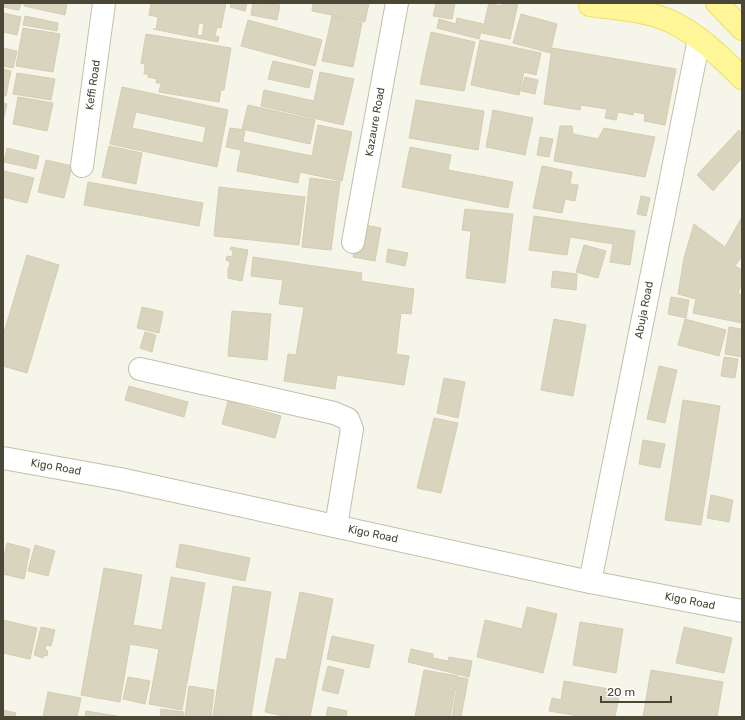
<svg xmlns="http://www.w3.org/2000/svg" width="745" height="720" font-family="Rubik,sans-serif">
  <style>
    .building { fill: #d9d4be; stroke: #d4cdb1; fill-rule: evenodd }
    .lines { fill: none; stroke-linecap: round; stroke-linejoin: round }
    .minor-casing { stroke: #c3bfab; stroke-width: 24 }
    .major-casing { stroke: #eedf60; stroke-width: 24 }
    .minor { stroke: #fff; stroke-width: 22 }
    .major { stroke: #fff69a; stroke-width: 22 }
    .labels { text-anchor: middle; dominant-baseline: central; stroke-width: 3.5; stroke-linejoin: round; paint-order: stroke }
    .street-label { font-size: 11px; fill: #4b4737; stroke: #fff }
  </style>
  <rect width="100%" height="100%" fill="#f6f5ea"/>
  <!-- building -->
  <g class="building">
    <path d="M3,3H21L19,10L3,7Z"/>
    <path d="M24,3H67L65,15L24,6Z"/>
    <path d="M151,3H226L221,28L217,27L215,36L219,37L218,42L153,29H156L158,17L149,15ZM199,23L204,24L202,36L197,35Z"/>
    <path d="M231,3H247L245,11L230,7Z"/>
    <path d="M253,3L280,5L277,20L251,15Z"/>
    <path d="M313,3H369L365,22L312,11Z"/>
    <path d="M436,3H455L452,19L433,16Z"/>
    <path d="M489,3L501,6L502,3H518L510,39L482,33Z"/>
    <path d="M3,13L21,17L17,35L3,32Z"/>
    <path d="M521,14L557,24L550,53L513,43Z"/>
    <path d="M25,16L58,23L57,31L23,25Z"/>
    <path d="M332,16L362,23L353,67L322,61Z"/>
    <path d="M457,18L483,24L479,39L437,28L439,19L456,24Z"/>
    <path d="M248,20L322,40L315,66L241,46Z"/>
    <path d="M23,28L60,34L53,72L16,66Z"/>
    <path d="M431,32L475,42L464,91L420,84Z"/>
    <path d="M146,34L231,48L224,90H221L219,102L159,92L161,83H156L157,79L148,77V74H144L145,64L141,63Z"/>
    <path d="M480,40L541,53L536,75L524,72L519,95L471,85Z"/>
    <path d="M3,48L17,51L13,68L3,66Z"/>
    <path d="M552,48L676,69L665,125L644,121L645,114L634,112L633,115L618,112L616,120L605,118L607,109L581,105L580,110L544,104Z"/>
    <path d="M273,61L313,70L309,88L268,79Z"/>
    <path d="M3,69L11,71L8,85L3,84Z"/>
    <path d="M320,72L354,79L343,125L261,106L264,90L314,101Z"/>
    <path d="M17,73L55,79L51,100L13,94Z"/>
    <path d="M525,77L538,80L535,94L521,91Z"/>
    <path d="M3,84L8,85L6,96H3Z"/>
    <path d="M122,87L228,110L217,167L110,144ZM136,112L206,127L203,143L132,128Z"/>
    <path d="M18,97L53,103L47,131L13,124Z"/>
    <path d="M416,100L484,111L478,150L409,138Z"/>
    <path d="M3,103L7,104L3,121Z"/>
    <path d="M248,105L315,120L310,144L242,129Z"/>
    <path d="M493,110L533,118L525,155L486,147Z"/>
    <path d="M318,125L352,132L342,181L300,172L298,183L237,171L241,150L226,147L230,128L245,130L243,142L312,156Z"/>
    <path d="M560,126H572L573,134L598,139L604,128L655,137L645,177L554,161Z"/>
    <path d="M739,130L742,135V158L713,191L697,175Z"/>
    <path d="M540,137L553,139L549,157L537,155Z"/>
    <path d="M109,146L142,153L136,184L102,177Z"/>
    <path d="M410,147L451,155L448,170L513,182L508,208L402,187Z"/>
    <path d="M7,148L39,156L36,169L4,162Z"/>
    <path d="M46,160L72,166L64,198L38,192Z"/>
    <path d="M542,166L572,172L570,184L578,185L575,201L565,199L562,213L533,208Z"/>
    <path d="M4,171L34,178L27,203L3,197Z"/>
    <path d="M310,178L340,182L331,250L302,247Z"/>
    <path d="M88,182L203,203L199,226L84,205Z"/>
    <path d="M219,187L305,197L299,245L214,236Z"/>
    <path d="M641,196L650,198L646,216L637,214Z"/>
    <path d="M465,209L513,214L505,283L466,278L471,231L462,230Z"/>
    <path d="M534,216L635,231L630,265L610,262L613,244L570,237L567,255L529,250Z"/>
    <path d="M742,217V256L735,266L742,270V280L738,294H742V323L693,313L696,299L678,294L684,258L694,224L725,247Z"/>
    <path d="M359,224L381,228L375,261L353,257Z"/>
    <path d="M584,245L606,251L598,278L576,272Z"/>
    <path d="M231,247L248,250L242,281L228,278V268H229L230,262L226,260L227,256L232,257L233,250H230Z"/>
    <path d="M388,249L408,253L405,266L386,262Z"/>
    <path d="M27,255L59,265L27,373L3,366V336Z"/>
    <path d="M253,257L362,273L361,281L414,289L411,314L401,313L396,354L409,356L404,385L337,375L335,389L284,381L288,354L296,355L304,307L279,304L283,280L251,276Z"/>
    <path d="M553,271L577,274L576,290L551,287Z"/>
    <path d="M671,297L689,300L686,318L668,314Z"/>
    <path d="M142,307L163,312L159,333L137,328Z"/>
    <path d="M232,311L271,314L267,360L228,356Z"/>
    <path d="M554,319L586,325L573,396L541,390Z"/>
    <path d="M685,319L726,330L719,356L678,345Z"/>
    <path d="M729,327L742,329V357L725,354Z"/>
    <path d="M145,332L156,335L152,352L140,348Z"/>
    <path d="M724,357L738,359L735,378L721,376Z"/>
    <path d="M659,366L677,370L665,423L647,419Z"/>
    <path d="M444,378L465,382L458,418L437,413Z"/>
    <path d="M129,386L188,402L184,417L125,400Z"/>
    <path d="M683,400L720,406L701,525L665,520Z"/>
    <path d="M228,401L281,416L275,438L222,424Z"/>
    <path d="M434,418L458,423L441,493L417,488Z"/>
    <path d="M643,440L665,444L660,468L639,464Z"/>
    <path d="M711,495L733,500L729,522L707,518Z"/>
    <path d="M7,543L30,549L24,579L3,574V561Z"/>
    <path d="M180,544L250,558L245,581L176,567Z"/>
    <path d="M35,545L55,551L48,576L28,571Z"/>
    <path d="M104,568L142,575L133,625L162,630L171,577L205,583L182,710L149,704L159,649L130,644L120,702L81,695Z"/>
    <path d="M233,586L271,592L251,717L213,716Z"/>
    <path d="M300,592L333,599L310,717H288L265,712L276,658L286,660Z"/>
    <path d="M527,607L557,614L543,673L477,657L485,620L522,629Z"/>
    <path d="M3,620L37,628L30,659L3,653Z"/>
    <path d="M580,622L623,629L616,673L573,665Z"/>
    <path d="M41,627L55,630L51,646L46,645L45,650L48,651L47,656L44,655L43,658L34,655Z"/>
    <path d="M684,627L732,638L724,673L676,663Z"/>
    <path d="M332,636L374,645L369,668L327,659Z"/>
    <path d="M411,649L433,654V658L448,661L449,657L472,661L469,677L408,662Z"/>
    <path d="M328,666L344,670L338,694L322,690Z"/>
    <path d="M424,670L458,676L450,717H415Z"/>
    <path d="M651,670L723,682L717,717H643Z"/>
    <path d="M128,677L150,681L145,704L123,699Z"/>
    <path d="M459,677L468,679L461,717H452Z"/>
    <path d="M564,681L620,691L615,717H585L549,711L552,698L561,700Z"/>
    <path d="M189,686L214,690L211,717L185,716Z"/>
    <path d="M48,692L81,698L77,717H43Z"/>
    <path d="M328,707L347,711L346,717H326Z"/>
    <path d="M161,709L184,712L183,717H160Z"/>
    <path d="M3,710L16,713L15,717H3Z"/>
    <path d="M86,711L123,717H85Z"/>
  </g>
  <g class="lines">
    <defs>
      <g id="minor">
        <path d="M82,166L104,3"/>
        <path d="M353,242L397,3"/>
        <path d="M140,369L334,413L348,419L352,429L336,526"/>
        <path d="M3,458L120,479L590,582L742,611"/>
        <path d="M590,582L699,39"/>
      </g>
      <g id="major">
        <path d="M717,3L742,29"/>
        <path d="M590,5C617,9 647,10 672,22C699,35 721,57 742,78"/>
      </g>
    </defs>
    <!-- minor casing -->
    <use href="#minor" class="minor-casing"/>
    <!-- major casing -->
    <use href="#major" class="major-casing"/>
    <!-- minor -->
    <use href="#minor" class="minor"/>
    <!-- major -->
    <use href="#major" class="major"/>
  </g>
  <g class="labels">
    <!-- street labels -->
    <g class="street-label">
      <text transform="translate(93 85) rotate(-82)">Keffi Road</text>
      <text transform="translate(375 122) rotate(-80)">Kazaure Road</text>
      <text transform="translate(644 310) rotate(-79)">Abuja Road</text>
      <text transform="translate(56 467) rotate(10)">Kigo Road</text>
      <text transform="translate(373 534) rotate(12)">Kigo Road</text>
      <text transform="translate(690 601) rotate(11)">Kigo Road</text>
    </g>
  </g>
  <!-- border -->
  <rect width="745" height="720" fill="none" stroke="#4b4737" stroke-width="8"/>
  <!-- scale -->
  <path d="M601 696v6h70v-6" fill="none" stroke="#4b4737" stroke-width="2"/>
  <text x="607" y="696" font-size="12" fill="#4b4737" stroke="#ffffff" stroke-width="3" paint-order="stroke">20 m</text>
</svg>
